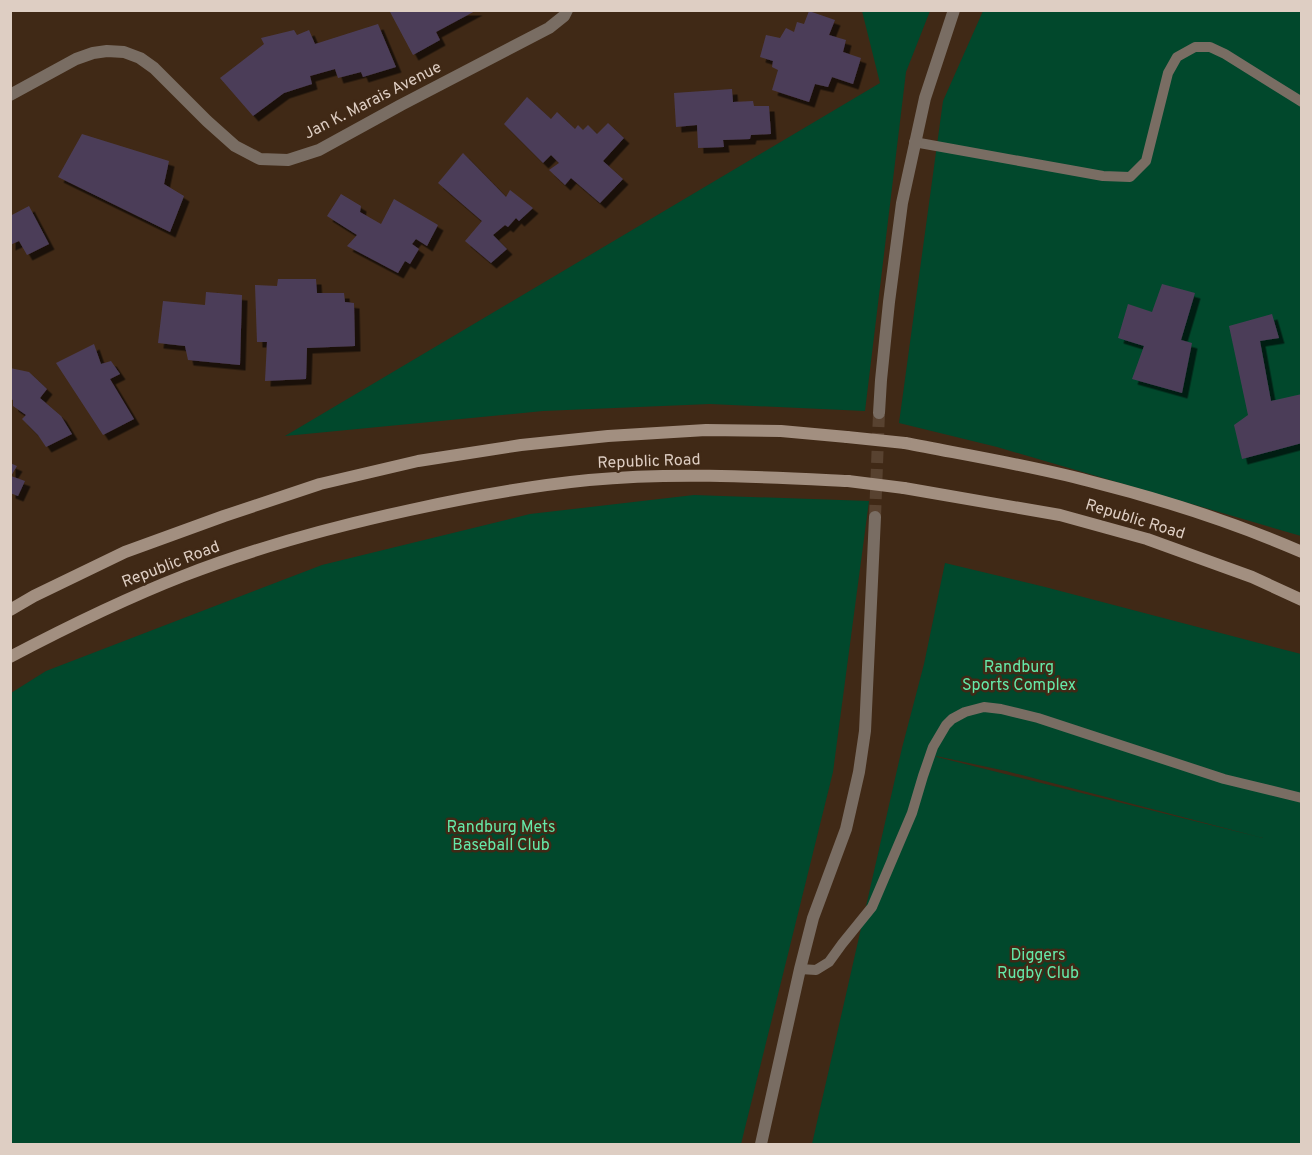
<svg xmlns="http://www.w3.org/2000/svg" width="1312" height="1155" font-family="Overpass,sans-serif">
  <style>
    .green { fill: #01482c; fill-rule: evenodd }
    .building { fill: #4c3e58; filter: url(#shadow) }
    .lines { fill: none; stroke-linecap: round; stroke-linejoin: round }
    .street-tunnel { stroke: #584230; stroke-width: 12; stroke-dasharray: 12 6; stroke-linecap: butt }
    .lane { stroke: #796d63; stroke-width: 10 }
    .street { stroke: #796d63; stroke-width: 12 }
    .secondary { stroke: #a28f80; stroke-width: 12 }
    .secondary-bridge { stroke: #a28f80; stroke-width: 12 }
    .labels { text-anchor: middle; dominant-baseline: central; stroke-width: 5; stroke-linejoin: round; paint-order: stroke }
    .street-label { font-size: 16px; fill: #decec3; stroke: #402916 }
    .park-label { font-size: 16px; fill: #65e9a9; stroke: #402916 }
  </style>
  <defs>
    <filter id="shadow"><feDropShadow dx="5.5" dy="5.5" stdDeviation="0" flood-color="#0009"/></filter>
  </defs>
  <rect width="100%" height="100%" fill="#402916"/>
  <!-- green -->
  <g class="green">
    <path d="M862,11H930L906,72L865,411L710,404L543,411L285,436L880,83Z"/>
    <path d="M983,11H1301V536L997,447L899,423L943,101Z"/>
    <path d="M694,495L869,501L833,772L741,1144H11V693L46,671L322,565L530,514Z"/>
    <path d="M945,563L1045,587L1301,654V1144H812L902,748L924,664ZM936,756L1006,771L1263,838L937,757Z"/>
  </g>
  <!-- building -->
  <g class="building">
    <path d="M389,10H477L436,32L440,40L413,55Z"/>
    <path d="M809,11L835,20L829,35L846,40L843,52L861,58L853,84L832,77L828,87L815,84L809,102L772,90L778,70L772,67L773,61L760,57L766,35L780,38L786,28L794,32L797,22L804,24Z"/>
    <path d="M378,24L396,67L363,77L361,72L338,78L335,69L310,76L312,84L284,93L253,116L220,78L264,44L261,38L294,30L297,35L309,30L315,44Z"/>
    <path d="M732,89L733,102L753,101L754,106H769L771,134L751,135L750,139L723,140L724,147L698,148L697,125L676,127L674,93Z"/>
    <path d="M527,97L551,119L557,112L575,129L578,125L583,130L588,125L597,134L608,123L624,138L603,161L623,179L600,203L571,178L565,185L549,170L559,163L551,155L543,163L504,124Z"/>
    <path d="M82,134L169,161L164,184L184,196L170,232L58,177Z"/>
    <path d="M463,153L506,197L510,190L533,208L519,221L516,218L508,227L505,225L493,235L507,249L491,263L465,241L482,221L438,183Z"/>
    <path d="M341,194L361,206L360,212L381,224L394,199L438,225L427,246L416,239L412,244L419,249L410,264L405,261L398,273L347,246L357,235L327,216Z"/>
    <path d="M29,206L49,244L27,255L19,241L10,245V216Z"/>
    <path d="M278,279H316L317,293H344L345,302L354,303L355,346L307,348L306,379L265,381L267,342H257L255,285L277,286Z"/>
    <path d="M1162,284L1195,293L1181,340L1192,343L1182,393L1132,379L1144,346L1118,338L1128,304L1152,312Z"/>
    <path d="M206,292L242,295L240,365L188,360L185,346L158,343L163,301L205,305Z"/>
    <path d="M1272,314L1279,338L1260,341L1271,401L1302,394V443L1242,459L1234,425L1248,415L1229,326Z"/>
    <path d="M94,344L101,364L111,361L120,374L110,379L134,419L103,435L56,363Z"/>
    <path d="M10,368L29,372L47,389L40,398L61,416L72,434L46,447L38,435L22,419L26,415L13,406V400L10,399Z"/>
    <path d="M10,463L17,466L11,476L25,481L18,496L10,493Z"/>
  </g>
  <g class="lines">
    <!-- street-tunnel -->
    <path class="street-tunnel" d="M875,517L879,413"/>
    <!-- lane -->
    <g class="lane">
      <path d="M914,142L1103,176L1130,177L1146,161L1168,73L1177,57L1195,47H1210L1225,54L1302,102"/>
      <path d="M800,969L816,970L829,962L842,944L872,907L912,813L923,776L933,747L946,725L952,719L965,712L984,707L1001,709L1038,718L1224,779L1302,798"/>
    </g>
    <!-- street -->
    <g class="street">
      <path d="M10,95L76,59L93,53L107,51L124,52L140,58L154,68L207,121L235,146L260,159L288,160L319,150L401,105L549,28L564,16L567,10"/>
      <path d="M879,413L881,380L889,302L902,203L925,98L954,10"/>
      <path d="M761,1144L800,969L813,918L846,829L859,772L865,731L875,517"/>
    </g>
    <!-- secondary -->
    <g class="secondary">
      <path d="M905,443C966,455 1028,465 1089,481C1161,499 1233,522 1302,552"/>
      <path d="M904,488L1060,515L1147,539L1252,577L1302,600"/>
      <path d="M10,610L34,596L125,552L224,516L320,484L418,461L521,445L608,436L706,430L781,431L847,437"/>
      <path d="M10,657C67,627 124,599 183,576C257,547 332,527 410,510C469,497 529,486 589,480C675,472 762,477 848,481"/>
    </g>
    <!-- secondary-bridge -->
    <g class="secondary-bridge">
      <path d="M847,437L905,443"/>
      <path d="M848,481L904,488"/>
    </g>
  </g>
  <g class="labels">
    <!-- street labels -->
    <g class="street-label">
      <text transform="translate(373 101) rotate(-27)">Jan K. Marais Avenue</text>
      <text transform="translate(649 462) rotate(-2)">Republic Road</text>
      <text transform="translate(1135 520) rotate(17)">Republic Road</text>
      <text transform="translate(171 565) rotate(-21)">Republic Road</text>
    </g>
    <!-- park labels -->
    <g class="park-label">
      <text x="1019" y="668">Randburg<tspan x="1019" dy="18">Sports Complex</tspan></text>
      <text x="501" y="828">Randburg Mets<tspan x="501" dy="18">Baseball Club</tspan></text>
      <text x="1038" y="956">Diggers<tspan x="1038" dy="18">Rugby Club</tspan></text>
    </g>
  </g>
  <!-- border -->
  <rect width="1312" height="1155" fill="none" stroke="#decec3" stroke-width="24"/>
</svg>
